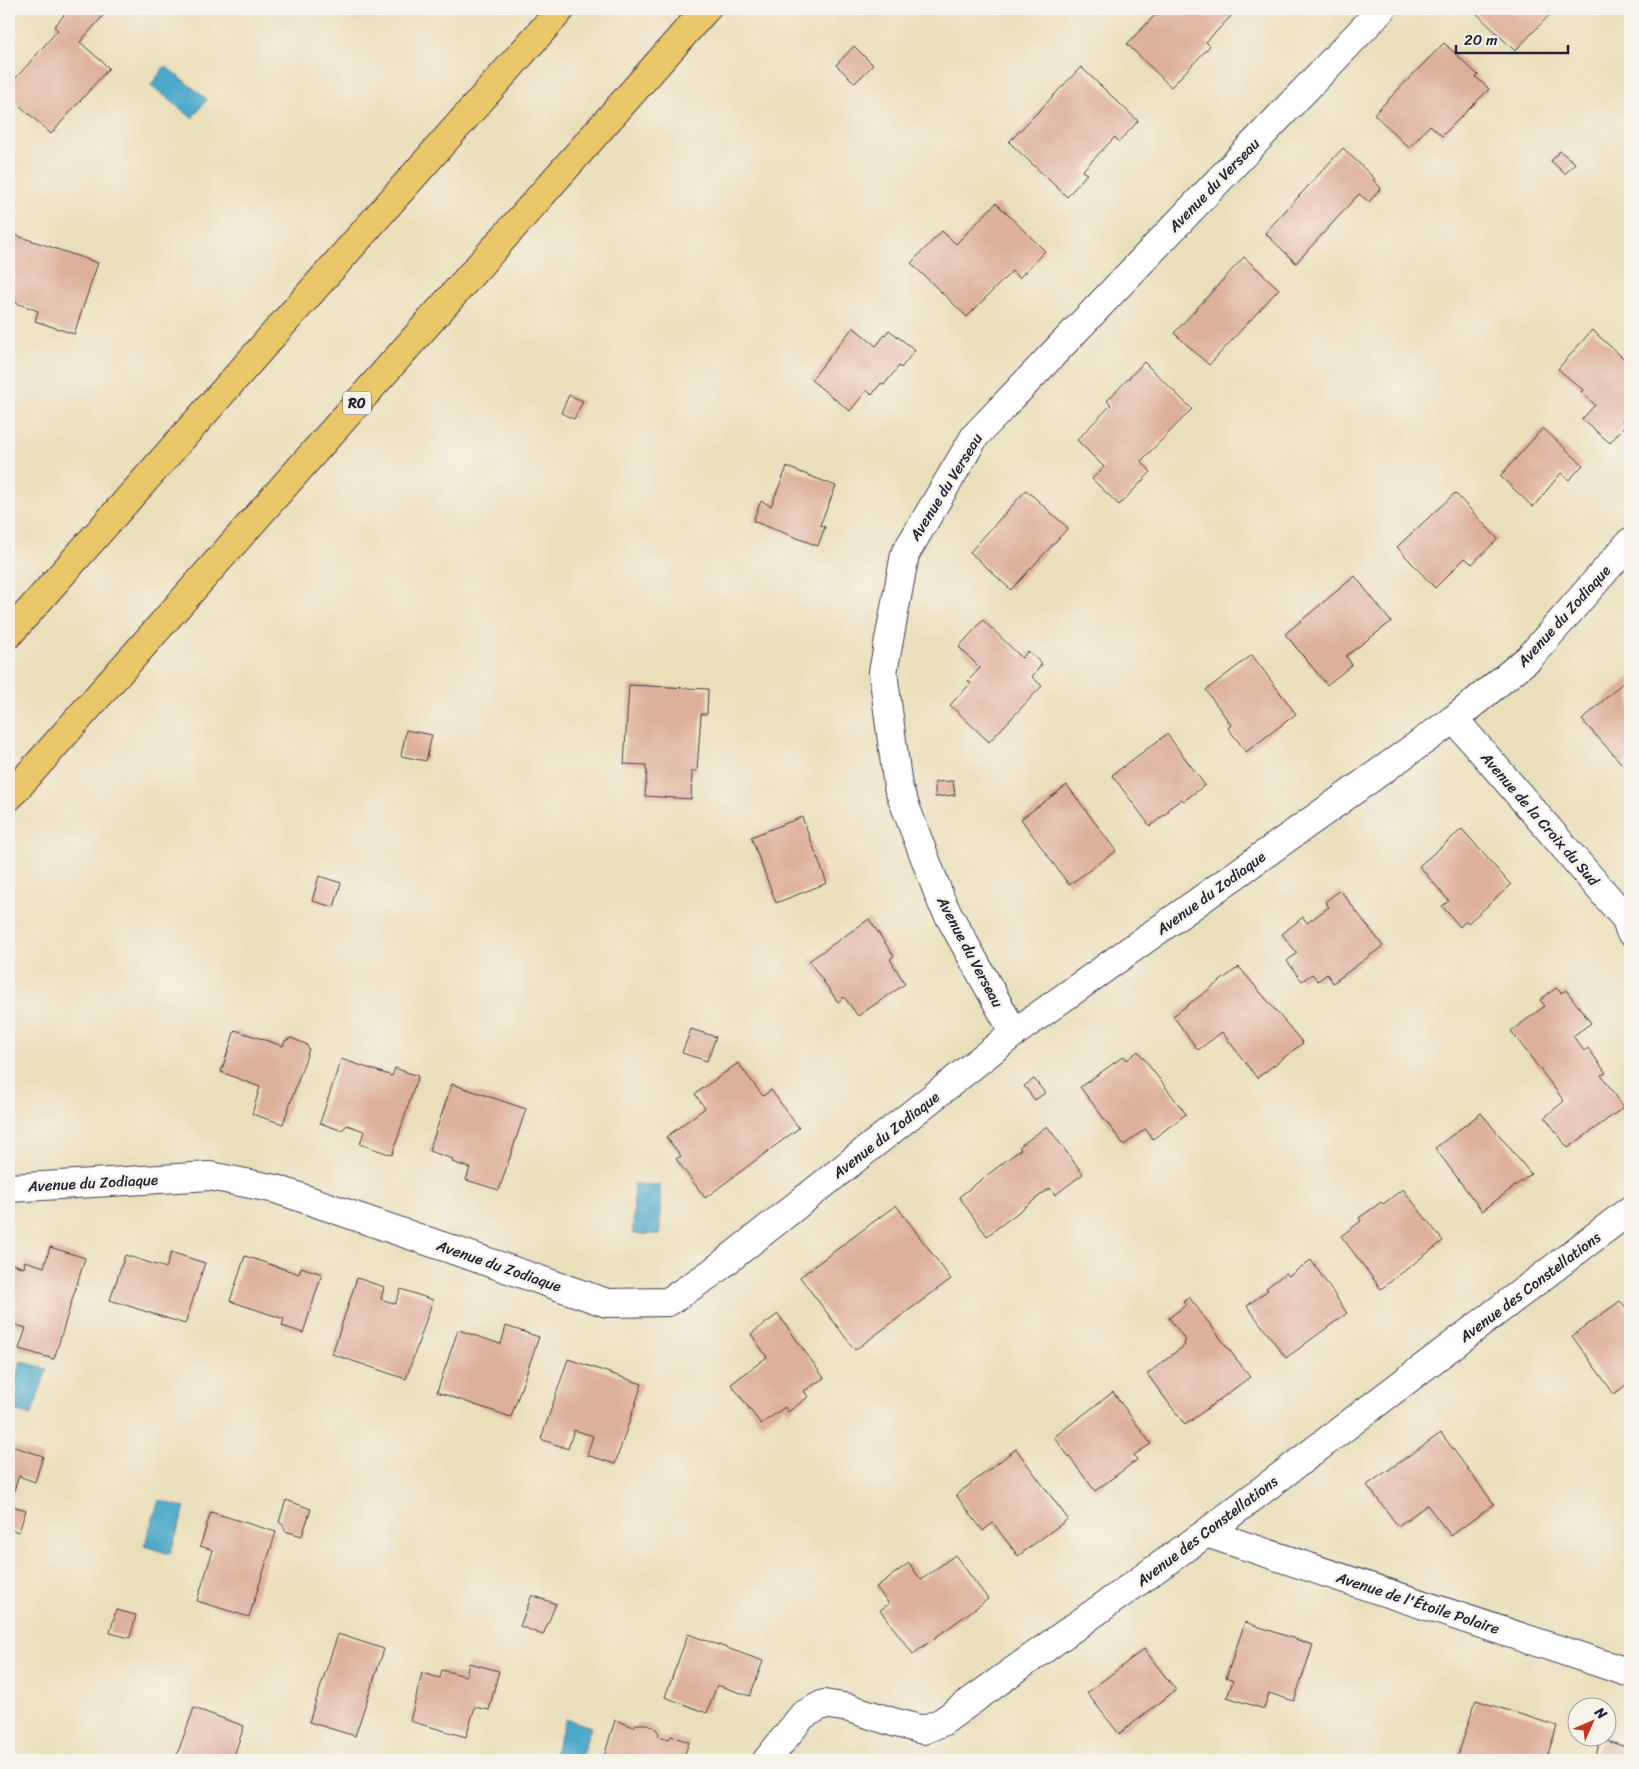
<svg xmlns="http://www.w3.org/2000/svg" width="1639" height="1769" font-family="Sriracha,sans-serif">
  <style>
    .water { fill: #4ba9ca; stroke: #366682 }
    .building { fill: #ddb09b }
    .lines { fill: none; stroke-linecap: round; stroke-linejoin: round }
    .minor-casing { stroke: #403e4e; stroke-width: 30 }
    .highway-casing { stroke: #403e4e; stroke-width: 30 }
    .minor { stroke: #fff; stroke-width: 28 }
    .highway { stroke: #eac769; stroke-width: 28 }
    .labels { text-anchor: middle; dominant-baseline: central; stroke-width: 5; stroke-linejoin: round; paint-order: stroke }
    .shield { fill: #f7f3e8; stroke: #62616f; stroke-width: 1 }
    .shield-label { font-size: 14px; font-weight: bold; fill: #22223b }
    .street-label { font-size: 15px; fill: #22223b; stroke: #f7f3e8 }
  </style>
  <rect width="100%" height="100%" fill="#f7f3e8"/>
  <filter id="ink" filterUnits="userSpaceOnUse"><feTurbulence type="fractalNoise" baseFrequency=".02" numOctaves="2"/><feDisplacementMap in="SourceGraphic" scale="10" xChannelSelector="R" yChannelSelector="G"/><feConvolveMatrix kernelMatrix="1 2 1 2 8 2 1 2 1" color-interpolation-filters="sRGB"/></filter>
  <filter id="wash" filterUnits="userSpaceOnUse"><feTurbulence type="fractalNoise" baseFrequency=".0096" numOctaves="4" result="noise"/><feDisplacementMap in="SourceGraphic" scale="20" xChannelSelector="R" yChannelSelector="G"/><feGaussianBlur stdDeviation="1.12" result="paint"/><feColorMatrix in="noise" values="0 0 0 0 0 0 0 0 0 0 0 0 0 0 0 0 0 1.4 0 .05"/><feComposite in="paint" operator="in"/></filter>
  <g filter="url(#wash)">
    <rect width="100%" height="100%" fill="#eadfbb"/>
    <!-- water -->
    <g class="water">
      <path d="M165,66L207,99L192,118L151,85Z"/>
      <path d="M634,1184L660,1185V1234H633Z"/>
      <path d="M21,1361L47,1369L31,1416L9,1409V1399Z"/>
      <path d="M159,1500L185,1508L170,1554L144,1546Z"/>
      <path d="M566,1719L591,1727L580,1760H552Z"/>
    </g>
    <g id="blocks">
      <!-- building -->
      <g class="building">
        <path d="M69,9H95L103,16L80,42L109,68L51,134L9,96V86L58,30L54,27Z"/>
        <path d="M1161,9H1238L1206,42L1210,46L1171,87L1127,44Z"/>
        <path d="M1475,9H1555L1515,51L1473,10Z"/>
        <path d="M1444,43L1478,75L1476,77L1489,89L1442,136L1430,125L1409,148L1374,114Z"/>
        <path d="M854,46L873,65L855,83L836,65Z"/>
        <path d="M1081,67L1138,121L1119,142L1115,137L1082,171L1087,174L1067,197L1009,142Z"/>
        <path d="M1343,148L1375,179L1373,180L1381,188L1369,202L1359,194L1296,263L1265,233Z"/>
        <path d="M1560,151L1575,163L1565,174L1551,161Z"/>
        <path d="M996,203L1045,251L1019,278L1012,271L967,317L911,263L942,231L956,244Z"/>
        <path d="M9,233L98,263L74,334L35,321L38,311L11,301L9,306Z"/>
        <path d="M1244,257L1279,289L1209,365L1174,333Z"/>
        <path d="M853,327L876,346L889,330L915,350L901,368L899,366L884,385L881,383L872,395L867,390L850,411L811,380Z"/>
        <path d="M1592,330L1630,364V412L1622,421L1627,423L1610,443L1582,419L1595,405L1581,392L1583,390L1558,369Z"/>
        <path d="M1144,362L1192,409L1141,461L1151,472L1119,505L1092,479L1104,467L1077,440L1111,405L1107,401Z"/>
        <path d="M569,395L583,401L574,419L561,413Z"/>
        <path d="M1543,428L1583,465L1569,480L1561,473L1533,507L1500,476Z"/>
        <path d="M787,467L836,486L820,525L825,527L818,546L753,521L761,501L771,506Z"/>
        <path d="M1026,490L1068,528L1011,590L970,552Z"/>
        <path d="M1455,493L1498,539L1472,564L1465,558L1435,588L1397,547Z"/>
        <path d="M1355,576L1391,622L1346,656L1352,665L1327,685L1285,634Z"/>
        <path d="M983,620L1022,658L1028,651L1042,664L1032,677L1042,686L989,742L950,705L971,683L968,681L980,668L959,647Z"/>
        <path d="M1252,655L1296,714L1246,752L1228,728L1231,725L1206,690Z"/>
        <path d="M1630,676V759L1623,765L1582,720Z"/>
        <path d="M629,685L708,689L707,714H701L697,771H692L691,799L645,796L647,770H646V765L624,764Z"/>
        <path d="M406,730L432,735L426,761L401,756Z"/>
        <path d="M1167,734L1205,785L1184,801L1182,799L1168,809L1169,811L1150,826L1112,775Z"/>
        <path d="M953,781L955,795L935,797V782Z"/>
        <path d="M1067,785L1116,851L1069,885L1021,819Z"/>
        <path d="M802,817L827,883L776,903L751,837Z"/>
        <path d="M1462,829L1511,885L1468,923L1466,921L1460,927L1442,906L1449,901L1419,866Z"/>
        <path d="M319,876L341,883L334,907L312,901Z"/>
        <path d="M1340,890L1383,946L1333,983L1327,974L1318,981L1312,974L1302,981L1287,961L1297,953L1282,934L1303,917L1307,923L1329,907L1325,902Z"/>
        <path d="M869,919L894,956L890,959L905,984L858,1016L844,997L838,1002L809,961Z"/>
        <path d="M1239,967L1303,1043L1257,1078L1222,1032L1198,1050L1173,1016Z"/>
        <path d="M1556,988L1561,993L1566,990L1591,1023L1573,1036L1584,1051L1588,1048L1606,1073L1601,1075L1624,1107L1568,1148L1545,1117L1564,1101L1511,1031L1545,1006L1540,1000Z"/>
        <path d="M691,1029L716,1037L707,1061L682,1053Z"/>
        <path d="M235,1030L283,1046L285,1041L291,1038L306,1044L309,1049L283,1124L252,1114L260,1087L221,1072Z"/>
        <path d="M1138,1051L1186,1114L1153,1139L1145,1129L1124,1145L1080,1087L1124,1056L1127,1060Z"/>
        <path d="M341,1059L392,1076L395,1068L418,1076L392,1155L360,1144L364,1131L347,1125L343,1129L340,1130L320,1123Z"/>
        <path d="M738,1063L763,1096L771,1090L799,1128L705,1198L676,1159L681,1156L666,1137L705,1108L695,1094Z"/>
        <path d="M1034,1079L1045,1093L1035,1100L1024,1086Z"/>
        <path d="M452,1084L526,1109L499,1190L466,1180L470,1168L452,1162L453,1159L429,1151Z"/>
        <path d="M1481,1113L1531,1174L1482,1211L1435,1148Z"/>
        <path d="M1047,1126L1083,1174L1055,1195L1050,1188L987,1236L959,1197L1021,1149L1019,1147Z"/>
        <path d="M1403,1189L1443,1241L1381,1289L1341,1236L1361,1221L1359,1218L1381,1202L1383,1204Z"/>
        <path d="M896,1205L951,1279L855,1350L800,1277Z"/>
        <path d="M50,1247L85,1258L54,1359L19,1349L26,1328L9,1323V1263L24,1268L25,1261L44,1267Z"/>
        <path d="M171,1252L205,1263L185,1324L110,1300L125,1255L166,1268Z"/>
        <path d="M245,1256L299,1274L301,1267L322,1274L303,1333L282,1326L284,1319L230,1301Z"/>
        <path d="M1311,1260L1347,1313L1286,1358L1247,1306L1268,1290L1266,1288L1286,1273L1289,1276Z"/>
        <path d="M357,1278L384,1287L381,1299L395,1304L401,1289L433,1300L406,1379L332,1354Z"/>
        <path d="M1189,1297L1250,1377L1185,1425L1147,1374L1185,1345L1184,1343L1186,1341L1169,1318L1186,1305L1183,1302Z"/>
        <path d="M1620,1301L1630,1314V1382L1614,1394L1572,1336Z"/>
        <path d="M778,1314L824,1378L804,1391L808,1397L788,1412L785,1407L761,1424L731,1384L767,1357L751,1334Z"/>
        <path d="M506,1326L539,1337L511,1417L437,1392L458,1330L501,1344Z"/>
        <path d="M568,1359L642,1384L615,1464L587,1455L593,1436L574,1430L568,1449L541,1439Z"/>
        <path d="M1113,1392L1151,1444L1134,1455L1137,1460L1095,1491L1054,1437Z"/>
        <path d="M1441,1433L1494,1504L1451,1536L1427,1505L1398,1526L1367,1485Z"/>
        <path d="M9,1445L43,1456L35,1482L19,1476L9,1505L26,1510L19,1532L9,1529Z"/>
        <path d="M1016,1449L1068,1519L1018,1556L993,1523L983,1531L956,1495Z"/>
        <path d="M286,1500L311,1509L302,1536L285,1531L283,1525L279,1522Z"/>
        <path d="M211,1512L276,1532L249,1617L197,1601L213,1550L200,1546Z"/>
        <path d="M955,1555L988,1599L913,1654L880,1610L889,1604L876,1587L909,1563L921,1580Z"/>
        <path d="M532,1595L556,1604L543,1635L520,1626Z"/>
        <path d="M116,1610L136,1615L130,1638L110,1633Z"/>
        <path d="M1245,1622L1313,1645L1294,1701L1269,1693L1264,1709L1227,1697L1233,1681L1226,1678Z"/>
        <path d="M338,1634L384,1649L355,1736L309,1722Z"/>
        <path d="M688,1634L763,1661L750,1696L717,1685L707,1713L665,1697Z"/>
        <path d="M1144,1649L1176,1690L1119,1734L1087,1693Z"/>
        <path d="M469,1663L499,1671L489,1710L475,1707L466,1737L410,1721L422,1673L440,1678L442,1670L466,1676Z"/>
        <path d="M1476,1700L1557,1726L1546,1760H1463L1457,1758Z"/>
        <path d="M194,1708L244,1726L234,1756H230L228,1760H175Z"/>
        <path d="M615,1720L634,1727L636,1724H648L655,1728L659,1733L658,1736L669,1739L671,1736L689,1742L683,1760H603Z"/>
        <path d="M1601,1739L1629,1748L1630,1760H1594Z"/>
      </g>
    </g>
  </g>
  <g filter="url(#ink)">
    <use href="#blocks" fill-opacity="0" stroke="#403e4e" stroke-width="1"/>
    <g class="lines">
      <defs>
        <g id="minor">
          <path d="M1454,719L1626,919L1630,931"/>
          <path d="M1014,1033L942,903L898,787L883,672L905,554L975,436L1382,9"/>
          <path d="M9,1188L210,1176L276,1189L607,1303L668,1302L710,1274L1014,1033L1454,719L1529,658L1630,542"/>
          <path d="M1206,1533L1630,1673"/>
          <path d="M767,1760L803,1715L824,1704L849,1708L893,1722L923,1730L942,1722L1206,1533L1630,1210"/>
        </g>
        <g id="highway">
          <path d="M9,634L561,9"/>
          <path d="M9,797L706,9"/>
        </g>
      </defs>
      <!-- minor casing -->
      <use href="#minor" class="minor-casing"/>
      <!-- highway casing -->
      <use href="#highway" class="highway-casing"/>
      <!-- minor -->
      <use href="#minor" class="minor"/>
      <!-- highway -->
      <use href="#highway" class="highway"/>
    </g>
  </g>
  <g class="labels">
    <!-- shield labels -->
    <rect class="shield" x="343" y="391.5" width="28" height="23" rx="4"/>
    <g class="shield-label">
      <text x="357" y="403">R0</text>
    </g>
    <!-- street labels -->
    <g class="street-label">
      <text transform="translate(1214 185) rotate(-46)">Avenue du Verseau</text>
      <text transform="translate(946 487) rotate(-58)">Avenue du Verseau</text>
      <text transform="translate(1564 616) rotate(-48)">Avenue du Zodiaque</text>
      <text transform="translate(1540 819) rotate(49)">Avenue de la Croix du Sud</text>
      <text transform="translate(1211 893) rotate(-36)">Avenue du Zodiaque</text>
      <text transform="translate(970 952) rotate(62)">Avenue du Verseau</text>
      <text transform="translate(886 1135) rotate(-38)">Avenue du Zodiaque</text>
      <text transform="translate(93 1183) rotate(-3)">Avenue du Zodiaque</text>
      <text transform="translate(499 1266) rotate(19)">Avenue du Zodiaque</text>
      <text transform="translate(1530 1287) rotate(-37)">Avenue des Constellations</text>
      <text transform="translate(1207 1531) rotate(-37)">Avenue des Constellations</text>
      <text transform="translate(1418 1603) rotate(18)">Avenue de l'Étoile Polaire</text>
    </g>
  </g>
  <!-- margin -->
  <rect width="1639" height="1769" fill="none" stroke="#f7f3e8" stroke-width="30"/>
  <!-- north arrow -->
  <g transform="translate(1592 1722) rotate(45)"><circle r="24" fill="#f7f3e8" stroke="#a29fa3"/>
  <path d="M0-4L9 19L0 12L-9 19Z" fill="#c8321e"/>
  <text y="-8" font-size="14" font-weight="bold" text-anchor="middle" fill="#22223b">N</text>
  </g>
  <!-- scale -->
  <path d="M1456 45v8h112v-8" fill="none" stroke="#22223b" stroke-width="2.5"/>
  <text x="1464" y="45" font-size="15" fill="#22223b" stroke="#f7f3e8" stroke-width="4" paint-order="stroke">20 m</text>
</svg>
